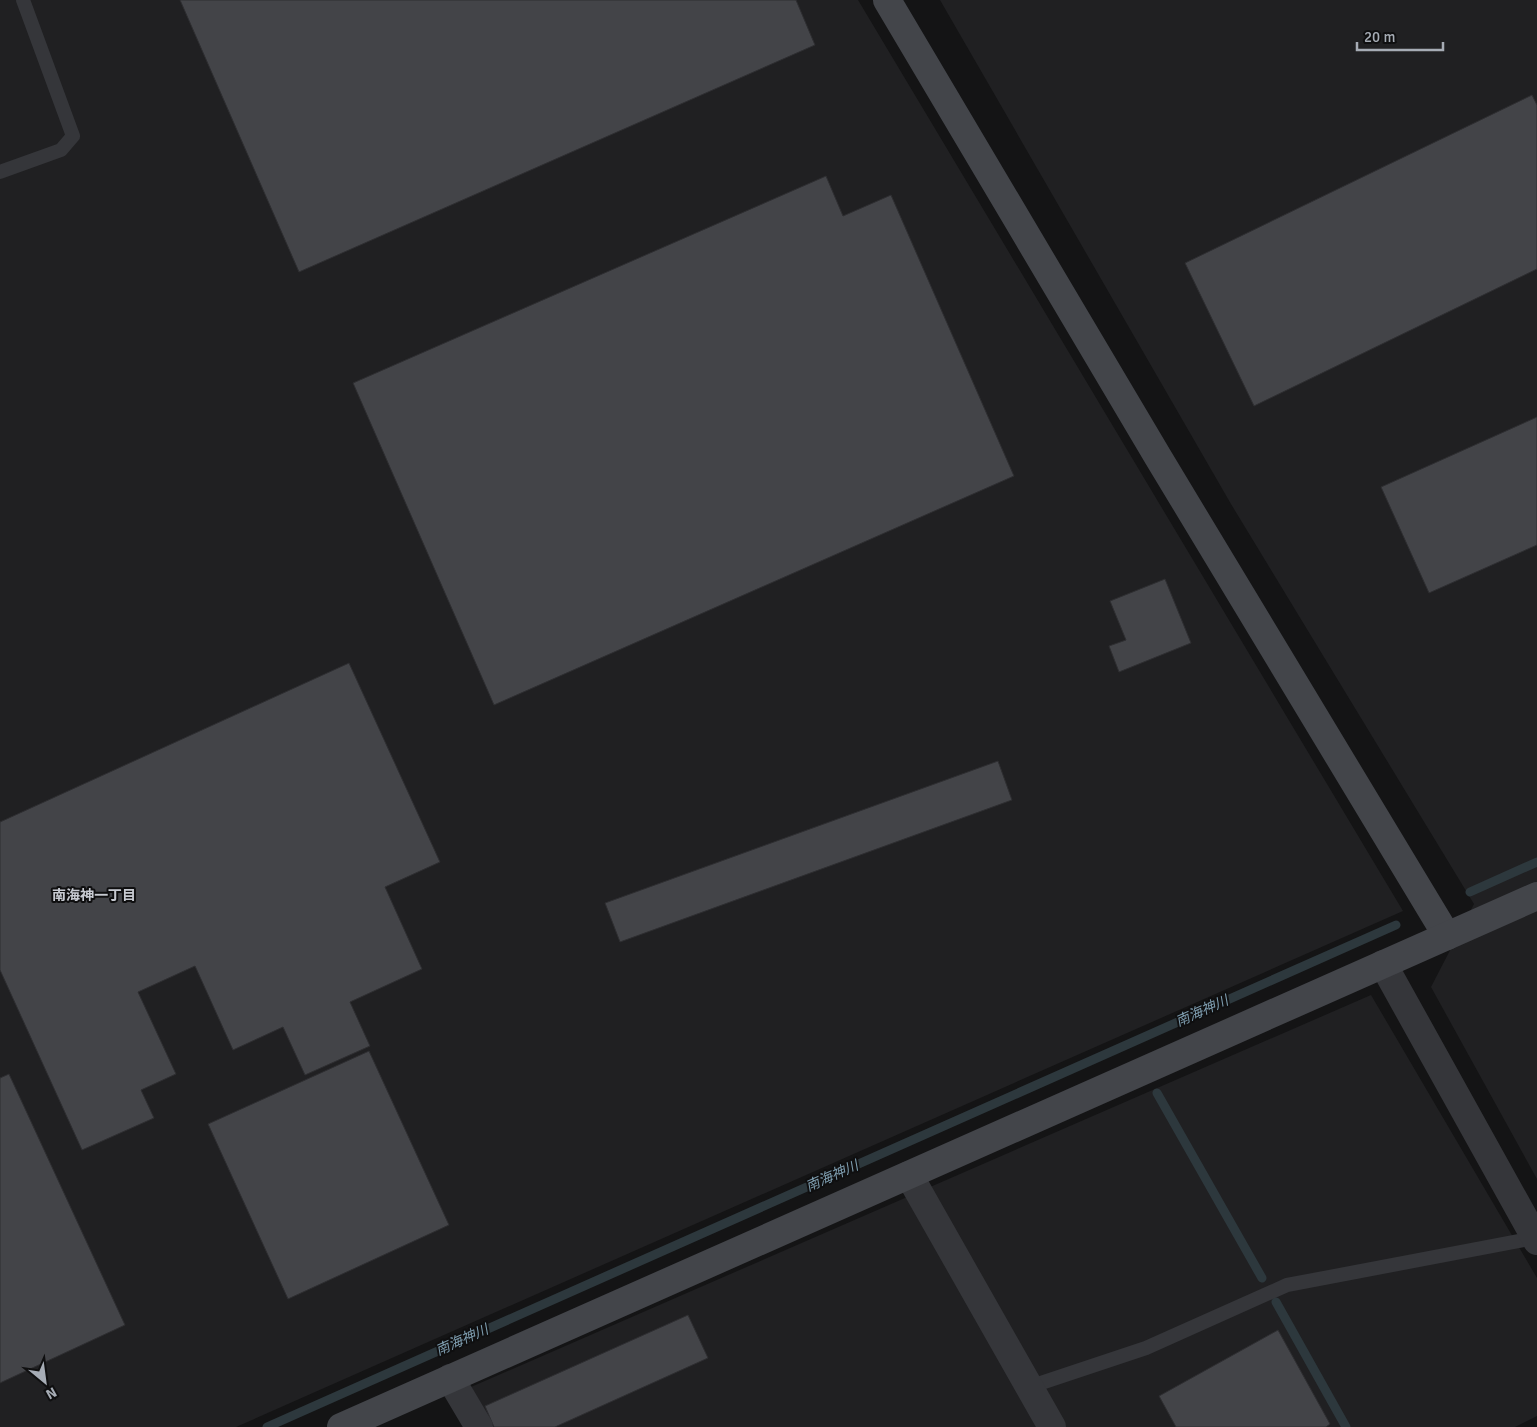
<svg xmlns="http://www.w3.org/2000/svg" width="1537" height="1427" font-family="Signika,'Noto Sans JP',sans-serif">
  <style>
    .built { fill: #202022 }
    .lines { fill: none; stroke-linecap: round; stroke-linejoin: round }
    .stream { stroke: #2d383d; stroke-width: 9 }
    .building { fill: #434448; stroke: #2e2e31 }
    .lane { stroke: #35363a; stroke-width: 14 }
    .street { stroke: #35363a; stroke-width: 28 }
    .secondary { stroke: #43454a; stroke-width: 28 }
    .labels { text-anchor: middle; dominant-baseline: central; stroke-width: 4; stroke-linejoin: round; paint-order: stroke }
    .neighbourhood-label { font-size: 14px; font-weight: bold; fill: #c7cad1; stroke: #0f0f10 }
    .water-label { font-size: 14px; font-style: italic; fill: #7e9daf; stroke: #0f0f10 }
  </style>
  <rect width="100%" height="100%" fill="#141415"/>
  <!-- built -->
  <g class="built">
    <path d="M0,0H858L1403,911L236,1427H0Z"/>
    <path d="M940,0H1537V1179L1431,987L1474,904L1231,504Z"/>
    <path d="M1371,995L1537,1278V1416L1515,1427H495L471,1387Z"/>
  </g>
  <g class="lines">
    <!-- stream -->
    <g class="stream">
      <path d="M1470,892L1537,862"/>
      <path d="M1157,1093L1262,1278"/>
      <path d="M1276,1302L1346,1427"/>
      <path d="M267,1427L1396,925"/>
    </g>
  </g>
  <!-- building -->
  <g class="building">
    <path d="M180,0H796L815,45L299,272Z"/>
    <path d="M1532,95L1537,105V269L1254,406L1185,263Z"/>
    <path d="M826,176L843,216L891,195L1014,476L494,705L353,383Z"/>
    <path d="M1537,417V545L1429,593L1381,487Z"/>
    <path d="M1165,579L1191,643L1119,672L1109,646L1126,640L1110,601Z"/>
    <path d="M349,663L440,862L385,887L422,969L350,1002L370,1046L305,1075L283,1027L233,1050L195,966L138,992L176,1074L141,1090L154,1118L82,1150L0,970V822Z"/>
    <path d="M998,761L1012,800L620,942L605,903Z"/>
    <path d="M369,1051L449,1225L288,1299L208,1124Z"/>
    <path d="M9,1074L125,1325L0,1383V1078Z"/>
    <path d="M688,1315L708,1358L555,1427H494L485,1406Z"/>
    <path d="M1278,1330L1330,1424L1326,1427H1176L1159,1396Z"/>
  </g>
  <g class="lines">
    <!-- lane -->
    <g class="lane">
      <path d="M0,172L61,150L73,136L23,0"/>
      <path d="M1029,1387L1146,1348L1287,1285L1535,1238"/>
    </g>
    <!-- street -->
    <g class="street">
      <path d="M1383,964L1537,1241"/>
      <path d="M909,1175L1052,1427"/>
      <path d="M450,1378L479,1427"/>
    </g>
    <!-- secondary -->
    <g class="secondary">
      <path d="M887,0L1158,457L1447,936"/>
      <path d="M341,1427L1537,896"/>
    </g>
  </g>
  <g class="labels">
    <!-- neighbourhood labels -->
    <g class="neighbourhood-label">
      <text x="94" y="895">南海神一丁目</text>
    </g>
    <!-- water labels -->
    <g class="water-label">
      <text transform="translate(1202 1011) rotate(-24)">南海神川</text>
      <text transform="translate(832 1176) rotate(-24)">南海神川</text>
      <text transform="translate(462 1340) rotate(-24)">南海神川</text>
    </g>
  </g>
  <!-- north arrow -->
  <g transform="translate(45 1382) rotate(151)" stroke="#0f0f10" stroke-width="4" paint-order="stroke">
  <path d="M0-4L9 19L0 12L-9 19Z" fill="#a6acb5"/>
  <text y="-8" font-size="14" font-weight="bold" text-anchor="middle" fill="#a6acb5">N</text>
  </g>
  <!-- scale -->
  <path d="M1357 42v8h86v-8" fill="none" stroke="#a6acb5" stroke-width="2.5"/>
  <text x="1364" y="42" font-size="15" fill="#a6acb5" stroke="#0f0f10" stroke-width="4" paint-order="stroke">20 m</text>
</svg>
